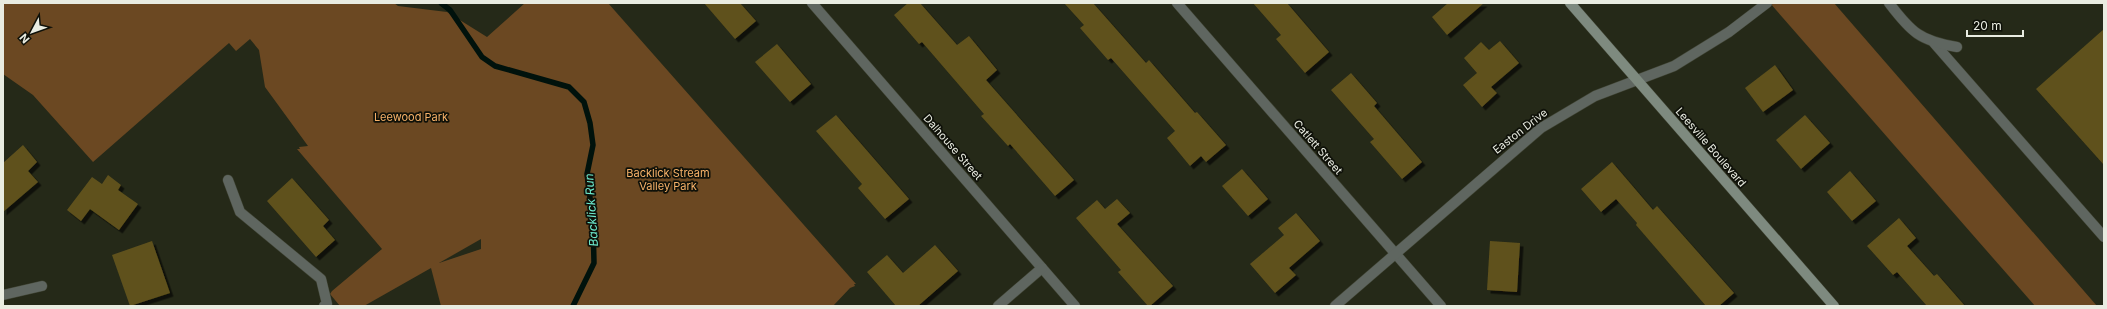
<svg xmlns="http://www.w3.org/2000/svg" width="2107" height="309" font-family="Inter,sans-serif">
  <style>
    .green { fill: #6b4822; fill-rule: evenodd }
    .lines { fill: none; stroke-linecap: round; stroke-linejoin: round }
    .stream { stroke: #00120c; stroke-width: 5.5 }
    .building { fill: #5f511c; filter: url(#shadow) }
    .lane-casing { stroke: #404434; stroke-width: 11 }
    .street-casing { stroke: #404434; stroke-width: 11 }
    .secondary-casing { stroke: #404434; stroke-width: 11 }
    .lane { stroke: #5f6660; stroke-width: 10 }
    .street { stroke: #5f6660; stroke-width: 10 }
    .secondary { stroke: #7e8a7f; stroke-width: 10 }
    .labels { text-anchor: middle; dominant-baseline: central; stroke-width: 3.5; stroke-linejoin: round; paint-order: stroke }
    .park-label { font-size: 11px; fill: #f8b269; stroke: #0f1109 }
    .street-label { font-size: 11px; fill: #e9ece1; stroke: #0f1109 }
    .water-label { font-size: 12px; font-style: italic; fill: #6eedd0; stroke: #0f1109 }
  </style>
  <defs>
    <filter id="shadow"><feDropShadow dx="3.5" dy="3.5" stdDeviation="0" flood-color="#0009"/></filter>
  </defs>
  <rect width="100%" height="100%" fill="#252918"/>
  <!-- green -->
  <g class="green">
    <path d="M3,3H394L398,6L447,12L487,37L525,3H608L856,284H854L855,286L850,288L833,306H441L431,268L364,306H340L330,294L332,291L382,249L297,149H300L299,147L308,146L265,87L259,50L250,39L236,51L229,43L93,162L33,95L3,74ZM481,239V249L439,263Z"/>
    <path d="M1770,3H1834L2097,306H2035Z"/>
  </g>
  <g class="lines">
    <!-- stream -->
    <path class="stream" d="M441,3L450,10L482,57L495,66L569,87L584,102L590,123L593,145L587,174L593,221L594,263L573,306"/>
  </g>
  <!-- building -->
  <g class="building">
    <path d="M704,3H740L756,21L735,39Z"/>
    <path d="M908,3H920L957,45L969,36L997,70L986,80L1074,180L1055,196L1010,144L1008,146L981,116L984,114L922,42L919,44L894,15Z"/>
    <path d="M1064,3H1093L1146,63L1149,60L1195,113L1197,112L1226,145L1206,162L1201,156L1190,166L1167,138L1175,131L1111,58L1108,60L1080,28L1084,25Z"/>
    <path d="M1253,3H1287L1329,52L1305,73L1276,39L1281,35Z"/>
    <path d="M1448,3H1484L1447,35L1432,17Z"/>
    <path d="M2104,29V165L2036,89Z"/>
    <path d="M1500,41L1519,63L1491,87L1497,93L1482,107L1463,85L1477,73L1464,58L1481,42L1489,50Z"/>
    <path d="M777,44L811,84L790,102L755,62Z"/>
    <path d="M1775,65L1793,90L1763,112L1745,88Z"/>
    <path d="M1351,73L1377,103L1374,106L1422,162L1402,179L1370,142L1374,139L1331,90Z"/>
    <path d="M836,115L909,199L885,219L858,188L862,184L816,131Z"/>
    <path d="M1805,115L1830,143L1801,169L1776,140Z"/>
    <path d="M23,145L37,162L28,171L38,182L3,212V163Z"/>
    <path d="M1612,162L1653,210L1657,206L1734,293L1719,306H1706L1636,225L1637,223L1616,199L1601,212L1581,189Z"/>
    <path d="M1242,169L1268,199L1248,216L1222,186Z"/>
    <path d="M1850,171L1876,201L1852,221L1827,192Z"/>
    <path d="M108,175L121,185L118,190L138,204L119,230L90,209L81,221L67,210L92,177L102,184Z"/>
    <path d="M292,178L329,220L323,226L335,240L316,257L267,201Z"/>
    <path d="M1117,199L1130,213L1117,224L1173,286L1150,306H1148L1118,272L1121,270L1076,218L1097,200L1105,209Z"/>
    <path d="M1296,213L1320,241L1289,268L1296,275L1275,293L1250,264L1284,235L1278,228Z"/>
    <path d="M1899,218L1916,238L1907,246L1934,276L1937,274L1965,306H1927L1897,272L1893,275L1867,246Z"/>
    <path d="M152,241L170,293L130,306L112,255Z"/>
    <path d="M1490,241L1520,243L1517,292L1487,290Z"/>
    <path d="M935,245L958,271L918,306H896L867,272L887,255L903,273Z"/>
  </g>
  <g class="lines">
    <defs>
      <g id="lane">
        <path d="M1934,43L2104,237"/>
        <path d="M228,180L240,212L321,279L327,304L324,306"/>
      </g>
      <g id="street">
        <path d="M812,3L1075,306"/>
        <path d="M1177,3L1441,306"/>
        <path d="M1889,3C1911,32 1920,41 1957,47"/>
        <path d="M3,295L42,286"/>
        <path d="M998,306L1042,268"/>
        <path d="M1335,306L1541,128L1595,96L1674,66L1729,32L1767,3"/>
      </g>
      <path id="secondary" d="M1570,3L1834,306"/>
    </defs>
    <!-- lane casing -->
    <use href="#lane" class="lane-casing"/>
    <!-- street casing -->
    <use href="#street" class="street-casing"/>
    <!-- secondary casing -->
    <use href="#secondary" class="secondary-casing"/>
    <!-- lane -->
    <use href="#lane" class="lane"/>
    <!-- street -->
    <use href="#street" class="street"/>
    <!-- secondary -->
    <use href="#secondary" class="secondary"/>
  </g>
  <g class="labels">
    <!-- park labels -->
    <g class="park-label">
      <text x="411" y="117">Leewood Park</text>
      <text x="668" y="173">Backlick Stream<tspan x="668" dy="13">Valley Park</tspan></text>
    </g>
    <!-- street labels -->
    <g class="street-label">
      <text transform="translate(1520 131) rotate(-38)">Easton Drive</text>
      <text transform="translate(953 147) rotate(49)">Dalhouse Street</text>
      <text transform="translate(1318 147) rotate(49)">Catlett Street</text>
      <text transform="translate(1711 147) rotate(49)">Leesville Boulevard</text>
    </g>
    <!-- water labels -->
    <g class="water-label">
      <text transform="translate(591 210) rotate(-94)">Backlick Run</text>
    </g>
  </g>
  <!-- border -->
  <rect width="2107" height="309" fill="none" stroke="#e9ece1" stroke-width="8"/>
  <!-- north arrow -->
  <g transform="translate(32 32) rotate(229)" stroke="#0f1109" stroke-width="3" paint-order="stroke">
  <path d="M0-3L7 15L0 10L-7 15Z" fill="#e9ece1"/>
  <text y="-6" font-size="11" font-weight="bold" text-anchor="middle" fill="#e9ece1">N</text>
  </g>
  <!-- scale -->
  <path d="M1967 30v6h56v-6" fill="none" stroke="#e9ece1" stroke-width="2"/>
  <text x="1973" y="30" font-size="12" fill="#e9ece1" stroke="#0f1109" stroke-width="3" paint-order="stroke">20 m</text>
</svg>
